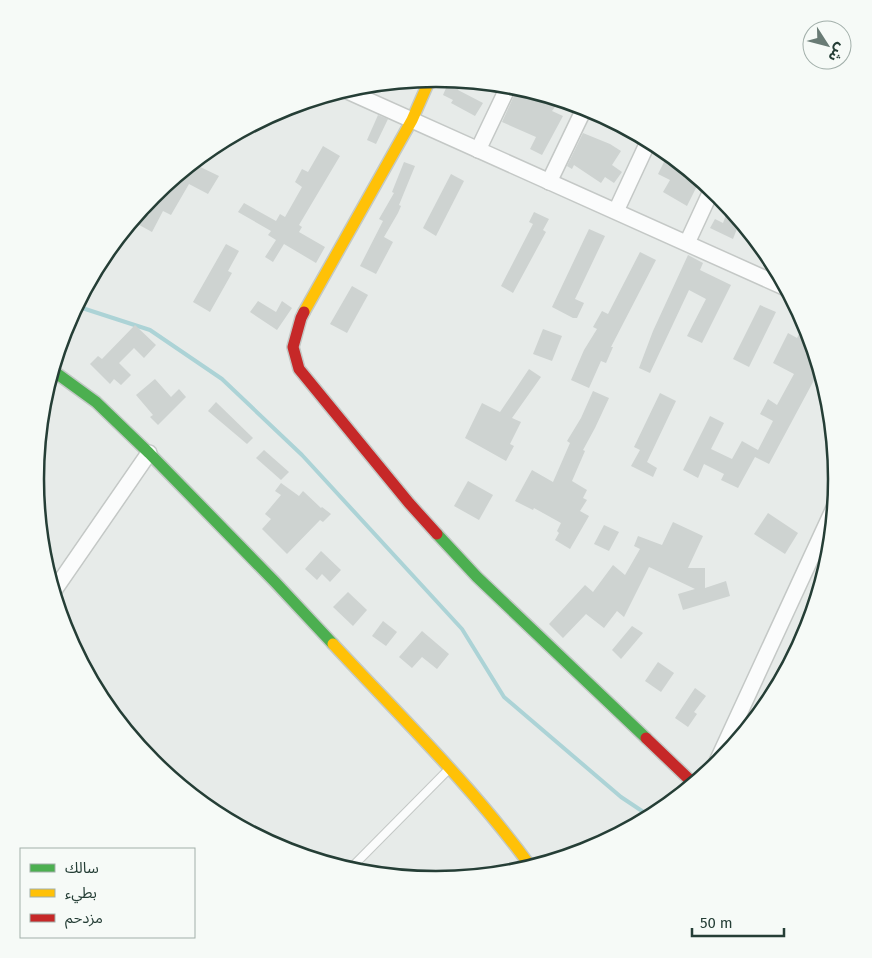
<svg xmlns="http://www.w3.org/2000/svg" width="872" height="958" font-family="'Fira Sans','Noto Sans Arabic',sans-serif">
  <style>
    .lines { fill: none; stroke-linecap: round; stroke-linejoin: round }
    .stream { stroke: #acd3d6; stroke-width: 4 }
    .building { fill: #ced3d1 }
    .lane-casing { stroke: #c4c8c6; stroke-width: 10 }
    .street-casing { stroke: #c4c8c6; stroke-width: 18 }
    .fast-casing { stroke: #c3c9c6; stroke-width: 14 }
    .slow-casing { stroke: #c3c9c6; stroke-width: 14 }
    .jam-casing { stroke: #c3c9c6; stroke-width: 14 }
    .lane { stroke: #fbfcfc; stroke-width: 8 }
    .street { stroke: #fbfcfc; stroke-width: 15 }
    .fast { stroke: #4caf50; stroke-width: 11 }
    .slow { stroke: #ffc107; stroke-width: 11 }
    .jam { stroke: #c62828; stroke-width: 11 }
    .rim { fill: none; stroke: #253e36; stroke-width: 2.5 }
  </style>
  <rect width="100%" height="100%" fill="#e7ebe9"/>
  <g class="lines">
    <!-- stream -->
    <path class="stream" d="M76,306L150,330L222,379L302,455L462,629L504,697L621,797L651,817"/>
  </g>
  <!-- building -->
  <g class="building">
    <path d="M450,79L463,81L458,90L483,103L475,116L451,103L453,100L443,95Z"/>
    <path d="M518,87L531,95L533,91L545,97V95L560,100L552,111L563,116L542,155L530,149L536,137L502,122Z"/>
    <path d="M378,115L388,119L376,144L367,140Z"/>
    <path d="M583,133L610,144L621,151L612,165L622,172L614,183L605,177L601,183L574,165L572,169L567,166Z"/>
    <path d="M323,146L340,156L299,225L302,227L299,232L325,247L316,263L284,244L273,262L265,257L276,240L268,235L271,231L238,212L244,203L276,221L280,214L285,217L302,187L295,182L302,169L308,172Z"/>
    <path d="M665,160L687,170L684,178L698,184L687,206L663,192L670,180L658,174Z"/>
    <path d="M404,162L415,166L399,205L401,206L398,213L384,237L393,242L376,274L360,266L383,221L379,219L394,193L392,192Z"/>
    <path d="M192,163L219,176L208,194L189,184L171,215L163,211L152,232L132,221L140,211L149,215L166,184Z"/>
    <path d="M451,174L464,181L436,236L423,228Z"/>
    <path d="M729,207L740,221L733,239L710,228L715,219L723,223Z"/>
    <path d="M534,212L549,219L543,230L546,232L513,293L501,286L533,224L529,222Z"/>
    <path d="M589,229L605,236L575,299L584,303L577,318H573L552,307Z"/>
    <path d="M226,244L239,251L228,271L232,273L210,312L193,302Z"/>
    <path d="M640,252L656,260L611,347H613L606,363L601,361L589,388L571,380L584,350L597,329L593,327L602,311L608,314Z"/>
    <path d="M688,255L703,263L700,270L731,285L702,343L687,336L706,299L689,290L650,373L639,368L653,331Z"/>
    <path d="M352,286L368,295L347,333L330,324Z"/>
    <path d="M258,301L276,312L282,301L292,308L277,330L250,312Z"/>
    <path d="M760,305L776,312L749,367L733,359Z"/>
    <path d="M135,325L156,345L144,358L134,348L119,363L131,375L121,385L114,379L110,384L90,364L98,356L102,359Z"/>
    <path d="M543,329L562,336L552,361L533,354Z"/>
    <path d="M800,332L810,338L820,369L769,464L755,457L738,488L721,480L724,474L704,464L698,478L683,470L710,416L724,423L711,449L732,459L742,441L758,450L773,421L760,414L768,399L777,405L794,374L773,363L788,333L797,338Z"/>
    <path d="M529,369L541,377L512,418L521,422L510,444L514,446L506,461L465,438L482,403L500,412Z"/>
    <path d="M155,379L171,397L179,389L186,397L158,425L150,417L153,415L136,395Z"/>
    <path d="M593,391L609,398L595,428L583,450L585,451L572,481L587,490L583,498L587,500L580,511L589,516L570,549L555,540L559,533L557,531L561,523L534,508L533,510L515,501L532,470L553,482L570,443L567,441L581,418Z"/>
    <path d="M660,393L676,401L647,462L657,468L653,477L631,466L640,450L634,447Z"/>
    <path d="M216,402L253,438L247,444L208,411Z"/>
    <path d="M264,450L289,472L281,480L256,458Z"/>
    <path d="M468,481L493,495L479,520L454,506Z"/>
    <path d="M281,483L299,496L303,491L321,508L322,507L331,514L323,522L320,520L287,554L262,529L271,519L265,514L281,495L275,491Z"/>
    <path d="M768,513L798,533L785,554L754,534Z"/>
    <path d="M673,522L703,536L688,568H705V588L726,581L730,596L683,610L678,594L695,589L649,567L624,617L617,611L604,628L586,614L563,638L549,624L585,585L593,592L613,565L625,575L640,549L634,546L638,536L662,545Z"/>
    <path d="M604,525L619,532L609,551L594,544Z"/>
    <path d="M321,551L341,570L330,582L322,574L317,580L305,569Z"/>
    <path d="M348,592L367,610L353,626L333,607Z"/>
    <path d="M383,621L397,632L386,646L372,636Z"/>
    <path d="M632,626L643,633L621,659L612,650Z"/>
    <path d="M422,631L449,654L437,669L422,657L412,668L399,657Z"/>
    <path d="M658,662L674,673L661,692L645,681Z"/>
    <path d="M695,688L706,696L694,712L697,714L688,727L675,718Z"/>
  </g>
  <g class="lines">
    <defs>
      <path id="lane" d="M349,870L448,770"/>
      <g id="street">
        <path d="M345,90L786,288"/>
        <path d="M478,150L509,85"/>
        <path d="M549,182L585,107"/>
        <path d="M616,211L649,140"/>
        <path d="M687,243L712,189"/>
        <path d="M53,592L149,453"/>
        <path d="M715,766L834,508"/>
      </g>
      <g id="fast">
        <path d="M52,370L96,402L149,453L275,582L333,644"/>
        <path d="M437,534L477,577L646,738"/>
      </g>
      <g id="slow">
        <path d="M304,312L412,120L430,79"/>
        <path d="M333,644C400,716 473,787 531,867"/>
      </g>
      <g id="jam">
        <path d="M304,312L301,318L293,347L299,369L409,503L437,534"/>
        <path d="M646,738L694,784"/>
      </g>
    </defs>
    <!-- lane casing -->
    <use href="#lane" class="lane-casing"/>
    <!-- street casing -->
    <use href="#street" class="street-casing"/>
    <!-- fast casing -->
    <use href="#fast" class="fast-casing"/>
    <!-- slow casing -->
    <use href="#slow" class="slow-casing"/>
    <!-- jam casing -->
    <use href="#jam" class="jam-casing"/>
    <!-- lane -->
    <use href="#lane" class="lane"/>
    <!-- street -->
    <use href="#street" class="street"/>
    <!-- fast -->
    <use href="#fast" class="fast"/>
    <!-- slow -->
    <use href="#slow" class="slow"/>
    <!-- jam -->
    <use href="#jam" class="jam"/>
  </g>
  <!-- crop -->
  <path d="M0 0H872V958H0ZM44 479a392 392 0 1 1 784 0a392 392 0 1 1-784 0Z" fill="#f6faf7" fill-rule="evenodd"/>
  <path class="rim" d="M44 479a392 392 0 1 1 784 0a392 392 0 1 1-784 0Z"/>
  <!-- legend -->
  <rect x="20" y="848" width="175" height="90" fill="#f6faf7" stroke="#a2afaa"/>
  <rect x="30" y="864" width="25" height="8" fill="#4caf50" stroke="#a2afaa"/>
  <text x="65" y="873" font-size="15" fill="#253e36">سالك</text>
  <rect x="30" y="889" width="25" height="8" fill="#ffc107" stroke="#a2afaa"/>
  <text x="65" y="898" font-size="15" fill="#253e36">بطيء</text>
  <rect x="30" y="914" width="25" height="8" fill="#c62828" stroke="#a2afaa"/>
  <text x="65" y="923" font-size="15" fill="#253e36">مزدحم</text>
  <!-- north arrow -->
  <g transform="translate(827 45) rotate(126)"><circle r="24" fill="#f6faf7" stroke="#a2afaa"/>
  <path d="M0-4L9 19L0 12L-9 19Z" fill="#697b75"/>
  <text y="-8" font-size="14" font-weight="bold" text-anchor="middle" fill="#253e36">ش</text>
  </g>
  <!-- scale -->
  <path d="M692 928v8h92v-8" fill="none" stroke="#253e36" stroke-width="2.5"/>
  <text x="700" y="928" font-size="15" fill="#253e36" stroke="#f6faf7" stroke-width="4" paint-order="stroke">50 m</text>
</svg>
